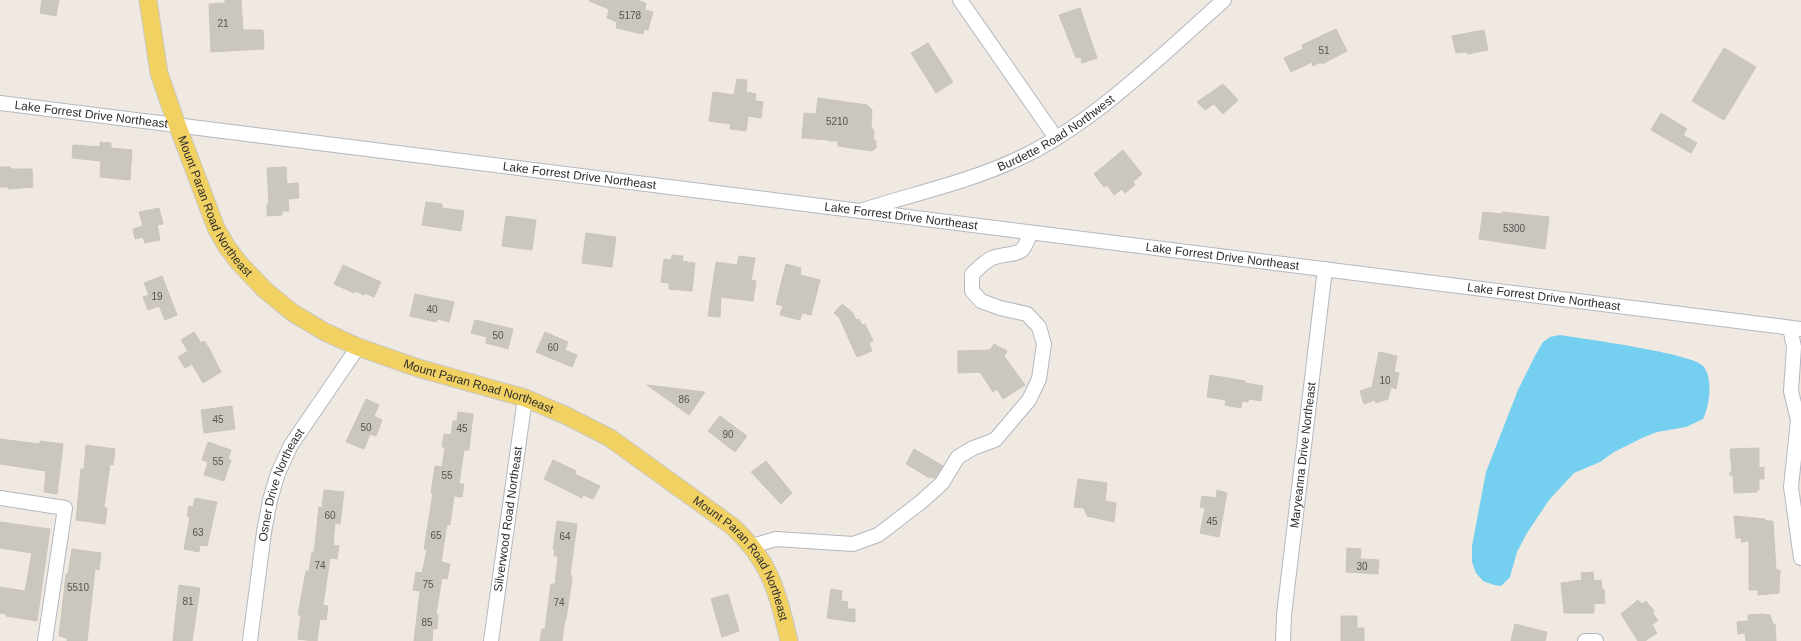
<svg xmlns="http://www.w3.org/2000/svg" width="1801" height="641" font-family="Arial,sans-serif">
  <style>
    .water { fill: #75cff0 }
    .building { fill: #cbc7bf; stroke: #cbc5ba }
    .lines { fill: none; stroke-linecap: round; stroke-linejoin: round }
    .minor-casing { stroke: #b4b7c1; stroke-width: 16 }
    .major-casing { stroke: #c9c9c9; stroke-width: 19 }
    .minor { stroke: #fff; stroke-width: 14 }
    .major { stroke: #f2d163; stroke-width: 17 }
    .labels { text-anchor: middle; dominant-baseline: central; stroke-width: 3.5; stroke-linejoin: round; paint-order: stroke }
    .number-label { font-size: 10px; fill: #555452 }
    .street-label { font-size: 12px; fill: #2e2e2e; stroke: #fff }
  </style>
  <rect width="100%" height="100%" fill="#efe9e1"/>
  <!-- water -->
  <path class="water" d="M1560,335C1584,339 1691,353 1703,366C1714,378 1709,407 1703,419L1686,427L1657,432L1642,438L1614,452L1600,462L1574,473L1549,500L1527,533L1517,552L1510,577L1501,586L1494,585L1483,581L1476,573L1472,562V546L1486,472L1518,390L1536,354L1543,342L1550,337Z"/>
  <!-- building -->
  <g class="building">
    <path d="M42,0H59L56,16L40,13Z"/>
    <path d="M225,0H241L243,30H263L264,49L211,52L209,4L225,3Z"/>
    <path d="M590,0H636L646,3L645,10L653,12L648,30L644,29L643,34L616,28L617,22L607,18L609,9L589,1Z"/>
    <path d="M1080,8L1097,58L1082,63L1081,57L1076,58L1059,15Z"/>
    <path d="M1336,29L1347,51L1322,64L1321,62L1313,66L1312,62L1291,72L1284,58L1303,49L1302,45Z"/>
    <path d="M1484,30L1488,50L1468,54L1467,52L1456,53L1452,36Z"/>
    <path d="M928,43L953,82L936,93L911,53Z"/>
    <path d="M1724,48L1756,67L1724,120L1692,101Z"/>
    <path d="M737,79L747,80L746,92L756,94L755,101L763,102L761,118L748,116L746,131L730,129L731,124L709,121L713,92L734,95Z"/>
    <path d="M1223,84L1238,100L1223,114L1214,104L1205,110L1197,102Z"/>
    <path d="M818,98L867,105L872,110L871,126L874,131L873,140L876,141V148L872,151L865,150L838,146V141H829L830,140L802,138L804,113L816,114Z"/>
    <path d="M1661,113L1687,129L1683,135L1697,143L1691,153L1651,130Z"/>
    <path d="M100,142L111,143V148L132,150L130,180L100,177L101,161L72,158L73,145L100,147Z"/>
    <path d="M1123,150L1142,174L1133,182L1135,185L1125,193L1122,189L1114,195L1107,185L1104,187L1094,174Z"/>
    <path d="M0,167H10L12,169H32L33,187L8,189V187H0Z"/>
    <path d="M286,167L287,184L298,183L299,198L288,199L289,211H282V215L267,216V204L269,203L267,168Z"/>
    <path d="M426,202L442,204V208L464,211L461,231L422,225Z"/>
    <path d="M159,208L163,224L157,225L160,240L145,243L143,237L135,239L133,229L143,226L139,212Z"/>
    <path d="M1483,212L1502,214V212L1549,217L1545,249L1479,239Z"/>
    <path d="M506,216L536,220L532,250L502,246Z"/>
    <path d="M586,233L616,237L612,267L582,263Z"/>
    <path d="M672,255L683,256L682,261L695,263L692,291L669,289V283L661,282L664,259L671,260Z"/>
    <path d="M739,256L755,258L751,280L756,281L753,301L721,297L720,317L708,316L716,262L737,265Z"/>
    <path d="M786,264L801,268L800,275L820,280L811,315L802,313L800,320L780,315L783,306L776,304Z"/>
    <path d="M343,265L381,282L374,297L365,293L364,295L355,291L354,293L334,284Z"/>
    <path d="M162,276L177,315L165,320L159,306L148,310L143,297L149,295L144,283Z"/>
    <path d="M415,294L454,302L449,322L438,319L436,322L410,316Z"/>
    <path d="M842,304L852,312L856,320L859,319L862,325L865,324L873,341L869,343L872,351L857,357L839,317L834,313Z"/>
    <path d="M475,320L513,329L508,349L486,343L487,337L471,333Z"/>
    <path d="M194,332L201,343L204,341L209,348L221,372L203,383L192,364L185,368L178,357L188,351L181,340Z"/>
    <path d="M545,332L568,342L565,350L577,355L572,367L536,352Z"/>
    <path d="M994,344L1007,351L1004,356L1025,385L1003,399L997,389L993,392L980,372L958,373V351L990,350Z"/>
    <path d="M1379,352L1397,356L1394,372L1399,373L1396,389L1391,387L1388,399L1376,403L1375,400L1364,404L1360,391L1372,387Z"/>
    <path d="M1210,375L1245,381V383L1263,386L1261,401L1249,399L1248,402L1242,401L1241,408L1225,405L1226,400L1207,397Z"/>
    <path d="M647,385L705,392L689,415Z"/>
    <path d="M366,399L379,405L374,416L382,420L376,436L370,434L364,449L346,442Z"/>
    <path d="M232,406L235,429L204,433L201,410Z"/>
    <path d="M458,412L473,414L469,450H464L459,484H464L462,497L454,496L450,525L447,524L441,562L450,564L447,579L442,578L436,614L438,615L437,629H433L432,641H414L420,591L413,590L416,572L422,573L427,550L424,549L433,493H431L435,466L442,467L445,447H442L444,434L451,435L453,421H457Z"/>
    <path d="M720,416L747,436L735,452L708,431Z"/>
    <path d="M0,439L40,444V441L63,444L57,494L44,492L46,471L0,464Z"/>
    <path d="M208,442L231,450L228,459L231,460L224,481L204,475L208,462L202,460Z"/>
    <path d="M86,445L115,449L113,465L110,464L104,507L107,508L105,524L76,520L81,469H84Z"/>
    <path d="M1759,448V468L1764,467V479H1759V490H1757V492L1734,493L1733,476L1730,475V472H1732L1730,449Z"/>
    <path d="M914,449L943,466L935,478L928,477L906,464Z"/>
    <path d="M553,460L576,471L575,474L600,486L593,499L583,495L582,498L544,479Z"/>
    <path d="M766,461L792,493L781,504L751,472Z"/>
    <path d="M1078,479L1107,483L1105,501L1116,503L1114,522L1087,516L1084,508L1074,507Z"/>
    <path d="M324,490L344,492L340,524L335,523L333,545L339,546L337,559L330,558L323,605L328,606L326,620L320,619L317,641H314L298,639L301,615H298L306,571H309L312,552L314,553L319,507L322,508Z"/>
    <path d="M1217,490L1227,493L1219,537L1200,533L1205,508L1200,507L1202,496L1216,498Z"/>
    <path d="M195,498L217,502L207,546L200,545L199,552L184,549L190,517L187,516L189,506L193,507Z"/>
    <path d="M1734,516L1765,519L1766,521H1773L1776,570H1780L1779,593L1758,595V590H1749V541L1741,542L1742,538H1736Z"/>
    <path d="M557,521L577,524L570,575H571L572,579L566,619H565L562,641H540L542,629H545L551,584H555L557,567L558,556H554L555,549H553Z"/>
    <path d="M0,522L50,529L37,621L6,616V614L0,613V587L25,591L32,553L0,548Z"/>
    <path d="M1347,548L1361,549L1360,559L1379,560L1378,574L1346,572Z"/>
    <path d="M72,549L101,553L99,570L95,569L87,641H67V638L59,636L66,574H68Z"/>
    <path d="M1593,572L1594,581L1601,580L1602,590L1604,589L1605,603L1594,604V613H1564L1561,583L1582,580L1581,573Z"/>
    <path d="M179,585L200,588L192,641H173Z"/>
    <path d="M831,589L842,591L841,601L848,602L847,609H855V622L827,618Z"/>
    <path d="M728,594L739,631L722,637L711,599Z"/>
    <path d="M1638,600L1642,604L1646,601L1654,611L1653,614L1658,620L1652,625L1657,633L1645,641H1638L1621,614Z"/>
    <path d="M1761,614L1770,615L1773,624H1775L1776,641H1746L1745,633L1738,634L1737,622L1748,621V615Z"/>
    <path d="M1341,616H1357V628H1364V641H1341Z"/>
    <path d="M1515,624L1547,632L1545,641H1511Z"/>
  </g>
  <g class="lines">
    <defs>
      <g id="minor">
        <path d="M960,0L1056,138"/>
        <path id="s1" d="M0,103L1801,329"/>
        <path id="s2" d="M863,210C916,193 973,181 1024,156C1096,121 1164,53 1224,0"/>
        <path d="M1790,328L1794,347L1791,391L1798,420L1791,487L1801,558"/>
        <path d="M0,498L65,508L45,641"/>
        <path d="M752,546L776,539L853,544L878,535L921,502L942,483L958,457L973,448L995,440L1029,400L1039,379L1044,344L1039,327L1027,314L1000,308L981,301L972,291V274C978,269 985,261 992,258C1014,250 1022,261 1030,233"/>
        <path id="s3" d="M250,641L264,532L270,500L278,473L291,445L358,347"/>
        <path id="s4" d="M491,641L525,398"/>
        <path id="s5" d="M1283,641L1284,615L1325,269"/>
        <path d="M1585,641H1596"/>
      </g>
      <g id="major">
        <path id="s6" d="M148,0L159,73L172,111L216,228L227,247L240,264L265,290L293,313L325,332L358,347L418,368L525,398L567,416L610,438L732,526C771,562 777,591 789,641"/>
      </g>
    </defs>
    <!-- minor casing -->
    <use href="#minor" class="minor-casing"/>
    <!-- major casing -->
    <use href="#major" class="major-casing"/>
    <!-- minor -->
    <use href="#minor" class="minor"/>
    <!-- major -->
    <use href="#major" class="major"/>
  </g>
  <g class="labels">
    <!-- number labels -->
    <g class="number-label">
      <text x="630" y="15">5178</text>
      <text x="223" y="23">21</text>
      <text x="1324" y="50">51</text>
      <text x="837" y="121">5210</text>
      <text x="1514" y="228">5300</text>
      <text x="157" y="296">19</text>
      <text x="432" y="309">40</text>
      <text x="498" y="335">50</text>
      <text x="553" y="347">60</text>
      <text x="1385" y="380">10</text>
      <text x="684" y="399">86</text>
      <text x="218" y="419">45</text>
      <text x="366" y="427">50</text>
      <text x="462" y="428">45</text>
      <text x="728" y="434">90</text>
      <text x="218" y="461">55</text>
      <text x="447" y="475">55</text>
      <text x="330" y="515">60</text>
      <text x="1212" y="521">45</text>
      <text x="198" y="532">63</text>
      <text x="436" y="535">65</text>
      <text x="565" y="536">64</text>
      <text x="320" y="565">74</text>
      <text x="1362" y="566">30</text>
      <text x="428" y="584">75</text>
      <text x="78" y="587">5510</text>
      <text x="188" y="601">81</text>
      <text x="559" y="602">74</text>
      <text x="427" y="622">85</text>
    </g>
    <!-- street labels -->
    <g class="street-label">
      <text stroke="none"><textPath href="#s1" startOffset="92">Lake Forrest Drive Northeast</textPath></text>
      <text stroke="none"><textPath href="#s2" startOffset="209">Burdette Road Northwest</textPath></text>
      <text stroke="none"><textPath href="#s1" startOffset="584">Lake Forrest Drive Northeast</textPath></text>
      <text stroke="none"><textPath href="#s6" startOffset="219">Mount Paran Road Northeast</textPath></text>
      <text stroke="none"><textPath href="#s1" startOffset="908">Lake Forrest Drive Northeast</textPath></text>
      <text stroke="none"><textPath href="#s1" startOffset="1232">Lake Forrest Drive Northeast</textPath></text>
      <text stroke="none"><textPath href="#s1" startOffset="1556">Lake Forrest Drive Northeast</textPath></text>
      <text stroke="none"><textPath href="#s6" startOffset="555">Mount Paran Road Northeast</textPath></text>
      <text stroke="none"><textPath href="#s5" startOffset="187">Maryeanna Drive Northeast</textPath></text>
      <text stroke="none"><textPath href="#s3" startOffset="160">Osner Drive Northeast</textPath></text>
      <text stroke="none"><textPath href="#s4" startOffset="123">Silverwood Road Northeast</textPath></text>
      <text stroke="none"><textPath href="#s6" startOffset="879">Mount Paran Road Northeast</textPath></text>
    </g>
  </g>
</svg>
